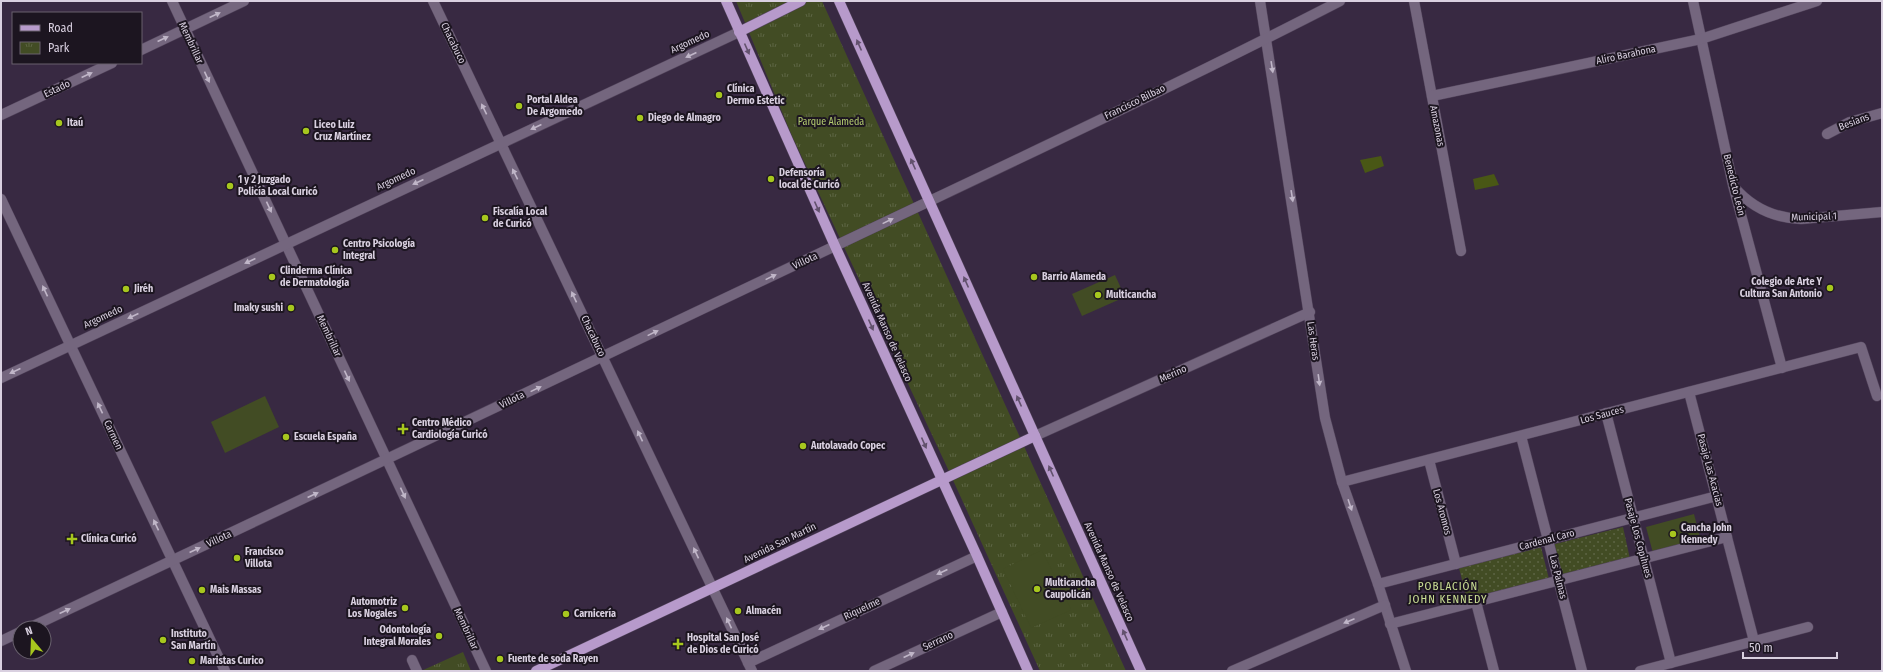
<svg xmlns="http://www.w3.org/2000/svg" width="1883" height="672" font-family="'Fira Sans Condensed',sans-serif">
  <style>
    .grass { fill: url(#grass-dots) }
    .park { fill: url(#park-tufts) }
    .garden { fill: #424c24 }
    .water { fill: #495715 }
    .lines { fill: none; stroke-linecap: round; stroke-linejoin: round }
    .minor-casing { stroke: #52445b; stroke-width: 11 }
    .major-casing { stroke: #52445b; stroke-width: 11 }
    .minor { stroke: #74667e; stroke-width: 10 }
    .major { stroke: #b79acb; stroke-width: 10 }
    .oneway { fill: #c0b6c8 }
    .oneway2 { fill: #62516d }
    .poi-dot { fill: #a7c71e; stroke: #1c1520; stroke-width: 1.5 }
    .labels { text-anchor: middle; dominant-baseline: central; stroke-width: 4; stroke-linejoin: round; paint-order: stroke }
    .street-label { font-size: 10px; fill: #d9d0e0; stroke: #1c1520 }
    .poi-label { font-size: 10px; font-weight: bold; fill: #d9d0e0; stroke: #1c1520; text-anchor: start }
    .park-label { font-size: 10px; fill: #b4cc70; stroke: #1c1520 }
    .neighbourhood-label { font-size: 11px; letter-spacing: 1px; fill: #cce095; stroke: #1c1520 }
  </style>
  <defs>
    <pattern id="grass-dots" width="8" height="8" patternUnits="userSpaceOnUse"><rect width="8" height="8" fill="#424c24"/><path d="M2 2h.1M6 6h.1" fill="none" stroke="#5d6544" stroke-width="1.8" stroke-linecap="round"/></pattern>
    <pattern id="park-tufts" width="24" height="20" patternUnits="userSpaceOnUse"><rect width="24" height="20" fill="#424c24"/><path d="M3 7l-1-3M5 7V3M7 7l1-3M15 17l-1-3M17 17v-4M19 17l1-3" fill="none" stroke="#5d6544"/></pattern>
  </defs>
  <rect width="100%" height="100%" fill="#382942"/>
  <!-- grass -->
  <g class="grass">
    <path d="M1623,527L1630,559L1559,576L1551,545Z"/>
    <path d="M1541,547L1549,579L1467,599L1459,568Z"/>
  </g>
  <!-- park -->
  <g class="park">
    <path d="M736,1H822L1126,671H1040L947,467L792,136Z"/>
    <path d="M463,652L471,671H421Z"/>
  </g>
  <!-- garden -->
  <g class="garden">
    <path d="M1115,275L1125,297L1082,316L1072,294Z"/>
    <path d="M265,396L279,427L225,453L211,422Z"/>
    <path d="M1694,514L1701,541L1653,553L1646,527Z"/>
    <path d="M1042,550L1071,610L1031,628L1003,569Z"/>
  </g>
  <!-- water -->
  <g class="water">
    <path d="M1381,156L1384,166L1365,173L1360,160Z"/>
    <path d="M1494,174L1499,185L1475,190L1473,179Z"/>
  </g>
  <g class="lines">
    <defs>
      <g id="minor">
        <path d="M172,1L486,671"/>
        <path d="M433,1L752,671"/>
        <path d="M1260,1L1325,418L1342,482L1378,584L1406,671"/>
        <path d="M1414,1L1461,251"/>
        <path d="M1693,1L1733,185L1782,368"/>
        <path d="M141,50L244,1"/>
        <path d="M1432,96L1701,39L1817,1"/>
        <path d="M1,115L112,63"/>
        <path d="M1827,134L1850,122L1882,113"/>
        <path d="M1734,187C1752,208 1774,218 1801,219L1882,212"/>
        <path d="M1,199L225,671"/>
        <path d="M1,378L739,32"/>
        <path d="M1689,392L1754,641"/>
        <path d="M1606,413L1671,663"/>
        <path d="M1035,436L1310,312"/>
        <path d="M1521,436L1582,671"/>
        <path d="M1429,460L1456,564"/>
        <path d="M1342,482L1861,347L1877,396"/>
        <path d="M1378,584L1717,496"/>
        <path d="M1476,602L1494,671"/>
        <path d="M1390,624L1727,537"/>
        <path d="M29,628C291,505 553,380 814,256C990,172 1167,90 1340,1"/>
        <path d="M1,641L20,632"/>
        <path d="M412,660L417,671"/>
        <path d="M748,663L977,556"/>
        <path d="M874,671L1002,612"/>
        <path d="M1232,671L1385,605"/>
        <path d="M1640,671L1808,627"/>
      </g>
      <g id="major">
        <path d="M726,1L835,246L977,556L1028,671"/>
        <path d="M839,1L1141,671"/>
        <path d="M739,32L801,1"/>
        <path d="M536,671L1035,436"/>
      </g>
    </defs>
    <!-- minor casing -->
    <use href="#minor" class="minor-casing"/>
    <!-- major casing -->
    <use href="#major" class="major-casing"/>
    <!-- minor -->
    <use href="#minor" class="minor"/>
    <!-- major -->
    <use href="#major" class="major"/>
  </g>
  <!-- one-way arrows -->
  <defs><path id="oneway-solid" d="M-6-.8H1V-3.2L6.5 0L1 3.2V.8H-6Z"/></defs>
  <g class="oneway">
    <use href="#oneway-solid" transform="translate(215 15) rotate(-25)"/>
    <use href="#oneway-solid" transform="translate(163 39) rotate(-25)"/>
    <use href="#oneway-solid" transform="translate(691 55) rotate(155)"/>
    <use href="#oneway-solid" transform="translate(1272 67) rotate(81)"/>
    <use href="#oneway-solid" transform="translate(87 75) rotate(-25)"/>
    <use href="#oneway-solid" transform="translate(207 77) rotate(65)"/>
    <use href="#oneway-solid" transform="translate(484 109) rotate(-116)"/>
    <use href="#oneway-solid" transform="translate(536 127) rotate(155)"/>
    <use href="#oneway-solid" transform="translate(515 174) rotate(-116)"/>
    <use href="#oneway-solid" transform="translate(418 182) rotate(155)"/>
    <use href="#oneway-solid" transform="translate(1292 196) rotate(81)"/>
    <use href="#oneway-solid" transform="translate(269 207) rotate(65)"/>
    <use href="#oneway-solid" transform="translate(888 221) rotate(-26)"/>
    <use href="#oneway-solid" transform="translate(250 261) rotate(155)"/>
    <use href="#oneway-solid" transform="translate(771 277) rotate(-26)"/>
    <use href="#oneway-solid" transform="translate(45 291) rotate(-115)"/>
    <use href="#oneway-solid" transform="translate(574 297) rotate(-115)"/>
    <use href="#oneway-solid" transform="translate(133 316) rotate(155)"/>
    <use href="#oneway-solid" transform="translate(653 333) rotate(-26)"/>
    <use href="#oneway-solid" transform="translate(15 371) rotate(155)"/>
    <use href="#oneway-solid" transform="translate(347 376) rotate(65)"/>
    <use href="#oneway-solid" transform="translate(1319 380) rotate(82)"/>
    <use href="#oneway-solid" transform="translate(536 389) rotate(-26)"/>
    <use href="#oneway-solid" transform="translate(100 408) rotate(-115)"/>
    <use href="#oneway-solid" transform="translate(640 436) rotate(-115)"/>
    <use href="#oneway-solid" transform="translate(403 493) rotate(65)"/>
    <use href="#oneway-solid" transform="translate(313 495) rotate(-25)"/>
    <use href="#oneway-solid" transform="translate(1350 505) rotate(71)"/>
    <use href="#oneway-solid" transform="translate(156 525) rotate(-115)"/>
    <use href="#oneway-solid" transform="translate(195 550) rotate(-25)"/>
    <use href="#oneway-solid" transform="translate(696 553) rotate(-115)"/>
    <use href="#oneway-solid" transform="translate(942 572) rotate(155)"/>
    <use href="#oneway-solid" transform="translate(65 611) rotate(-25)"/>
    <use href="#oneway-solid" transform="translate(1349 621) rotate(157)"/>
    <use href="#oneway-solid" transform="translate(729 623) rotate(-115)"/>
    <use href="#oneway-solid" transform="translate(824 627) rotate(155)"/>
    <use href="#oneway-solid" transform="translate(909 655) rotate(-25)"/>
  </g>
  <g class="oneway2">
    <use href="#oneway-solid" transform="translate(859 45) rotate(-114)"/>
    <use href="#oneway-solid" transform="translate(747 49) rotate(66)"/>
    <use href="#oneway-solid" transform="translate(913 164) rotate(-114)"/>
    <use href="#oneway-solid" transform="translate(817 207) rotate(66)"/>
    <use href="#oneway-solid" transform="translate(966 282) rotate(-114)"/>
    <use href="#oneway-solid" transform="translate(871 325) rotate(66)"/>
    <use href="#oneway-solid" transform="translate(1019 401) rotate(-114)"/>
    <use href="#oneway-solid" transform="translate(924 443) rotate(66)"/>
    <use href="#oneway-solid" transform="translate(1051 471) rotate(-114)"/>
    <use href="#oneway-solid" transform="translate(1125 635) rotate(-114)"/>
  </g>
  <!-- markers -->
  <g class="poi-dot">
    <circle cx="719" cy="95" r="4"/>
    <circle cx="519" cy="106" r="4"/>
    <circle cx="640" cy="118" r="4"/>
    <circle cx="59" cy="123" r="4"/>
    <circle cx="306" cy="131" r="4"/>
    <circle cx="771" cy="179" r="4"/>
    <circle cx="230" cy="186" r="4"/>
    <circle cx="485" cy="218" r="4"/>
    <circle cx="335" cy="250" r="4"/>
    <circle cx="272" cy="277" r="4"/>
    <circle cx="1034" cy="277" r="4"/>
    <circle cx="1830" cy="288" r="4"/>
    <circle cx="126" cy="289" r="4"/>
    <circle cx="1098" cy="295" r="4"/>
    <circle cx="291" cy="308" r="4"/>
    <path d="M401 423h4v4h4v4h-4v4h-4v-4h-4v-4h4z"/>
    <circle cx="286" cy="437" r="4"/>
    <circle cx="803" cy="446" r="4"/>
    <circle cx="1673" cy="534" r="4"/>
    <path d="M70 533h4v4h4v4h-4v4h-4v-4h-4v-4h4z"/>
    <circle cx="237" cy="558" r="4"/>
    <circle cx="1037" cy="589" r="4"/>
    <circle cx="202" cy="590" r="4"/>
    <circle cx="405" cy="608" r="4"/>
    <circle cx="738" cy="611" r="4"/>
    <circle cx="566" cy="614" r="4"/>
    <circle cx="439" cy="636" r="4"/>
    <circle cx="163" cy="640" r="4"/>
    <path d="M676 638h4v4h4v4h-4v4h-4v-4h-4v-4h4z"/>
    <circle cx="500" cy="659" r="4"/>
    <circle cx="192" cy="661" r="4"/>
  </g>
  <g class="labels">
    <!-- street labels -->
    <g class="street-label">
      <text transform="translate(690 42) rotate(-25)">Argomedo</text>
      <text transform="translate(191 43) rotate(65)">Membrillar</text>
      <text transform="translate(453 43) rotate(64)">Chacabuco</text>
      <text transform="translate(1626 55) rotate(-12)">Aliro Barahona</text>
      <text transform="translate(57 89) rotate(-25)">Estado</text>
      <text transform="translate(1135 102) rotate(-26)">Francisco Bilbao</text>
      <text transform="translate(1854 122) rotate(-21)">Besians</text>
      <text transform="translate(1437 126) rotate(79)">Amazonas</text>
      <text transform="translate(396 179) rotate(-25)">Argomedo</text>
      <text transform="translate(1734 185) rotate(76)">Benedicto León</text>
      <text transform="translate(1814 217) rotate(-2)">Municipal 1</text>
      <text transform="translate(805 261) rotate(-25)">Villota</text>
      <text transform="translate(103 317) rotate(-25)">Argomedo</text>
      <text transform="translate(887 332) rotate(66)">Avenida Manso de Velasco</text>
      <text transform="translate(329 336) rotate(65)">Membrillar</text>
      <text transform="translate(593 336) rotate(65)">Chacabuco</text>
      <text transform="translate(1313 341) rotate(82)">Las Heras</text>
      <text transform="translate(1173 374) rotate(-24)">Merino</text>
      <text transform="translate(512 400) rotate(-26)">Villota</text>
      <text transform="translate(1602 415) rotate(-15)">Los Sauces</text>
      <text transform="translate(113 435) rotate(65)">Carmen</text>
      <text transform="translate(1710 470) rotate(75)">Pasaje Las Acacias</text>
      <text transform="translate(1442 512) rotate(75)">Los Aromos</text>
      <text transform="translate(1638 538) rotate(75)">Pasaje Los Copihues</text>
      <text transform="translate(219 539) rotate(-25)">Villota</text>
      <text transform="translate(1547 540) rotate(-15)">Cardenal Caro</text>
      <text transform="translate(780 543) rotate(-26)">Avenida San Martín</text>
      <text transform="translate(1109 572) rotate(66)">Avenida Manso de Velasco</text>
      <text transform="translate(1558 577) rotate(76)">Las Palmas</text>
      <text transform="translate(862 609) rotate(-25)">Riquelme</text>
      <text transform="translate(466 629) rotate(65)">Membrillar</text>
      <text transform="translate(938 641) rotate(-25)">Serrano</text>
    </g>
    <!-- poi labels -->
    <g class="poi-label">
      <text x="727" y="89">Clínica<tspan x="727" dy="12">Dermo Estetic</tspan></text>
      <text x="527" y="100">Portal Aldea<tspan x="527" dy="12">De Argomedo</tspan></text>
      <text x="648" y="118">Diego de Almagro</text>
      <text x="67" y="123">Itaú</text>
      <text x="314" y="125">Liceo Luiz<tspan x="314" dy="12">Cruz Martínez</tspan></text>
      <text x="779" y="173">Defensoría<tspan x="779" dy="12">local de Curicó</tspan></text>
      <text x="238" y="180">1 y 2 Juzgado<tspan x="238" dy="12">Policía Local Curicó</tspan></text>
      <text x="493" y="212">Fiscalía Local<tspan x="493" dy="12">de Curicó</tspan></text>
      <text x="343" y="244">Centro Psicología<tspan x="343" dy="12">Integral</tspan></text>
      <text x="280" y="271">Clinderma Clínica<tspan x="280" dy="12">de Dermatología</tspan></text>
      <text x="1042" y="277">Barrio Alameda</text>
      <text x="1822" y="282" text-anchor="end">Colegio de Arte Y<tspan x="1822" dy="12">Cultura San Antonio</tspan></text>
      <text x="134" y="289">Jiréh</text>
      <text x="1106" y="295">Multicancha</text>
      <text x="283" y="308" text-anchor="end">Imaky sushi</text>
      <text x="412" y="423">Centro Médico<tspan x="412" dy="12">Cardiología Curicó</tspan></text>
      <text x="294" y="437">Escuela España</text>
      <text x="811" y="446">Autolavado Copec</text>
      <text x="1681" y="528">Cancha John<tspan x="1681" dy="12">Kennedy</tspan></text>
      <text x="81" y="539">Clínica Curicó</text>
      <text x="245" y="552">Francisco<tspan x="245" dy="12">Villota</tspan></text>
      <text x="1045" y="583">Multicancha<tspan x="1045" dy="12">Caupolicán</tspan></text>
      <text x="210" y="590">Mais Massas</text>
      <text x="397" y="602" text-anchor="end">Automotriz<tspan x="397" dy="12">Los Nogales</tspan></text>
      <text x="746" y="611">Almacén</text>
      <text x="574" y="614">Carnicería</text>
      <text x="431" y="630" text-anchor="end">Odontología<tspan x="431" dy="12">Integral Morales</tspan></text>
      <text x="171" y="634">Instituto<tspan x="171" dy="12">San Martín</tspan></text>
      <text x="687" y="638">Hospital San José<tspan x="687" dy="12">de Dios de Curicó</tspan></text>
      <text x="508" y="659">Fuente de soda Rayen</text>
      <text x="200" y="661">Maristas Curico</text>
    </g>
    <!-- park labels -->
    <g class="park-label">
      <text x="831" y="122">Parque Alameda</text>
    </g>
    <!-- neighbourhood labels -->
    <g class="neighbourhood-label">
      <text x="1448" y="586">POBLACIÓN<tspan x="1448" dy="13">JOHN KENNEDY</tspan></text>
    </g>
  </g>
  <!-- border -->
  <rect width="1883" height="672" fill="none" stroke="#d9d0e0" stroke-width="4"/>
  <!-- legend -->
  <rect x="12" y="12" width="130" height="52" fill="#1c1520" stroke="#68606d"/>
  <rect x="20" y="25" width="20" height="6" fill="#b79acb" stroke="#68606d"/>
  <text x="48" y="32" font-size="12" fill="#d9d0e0">Road</text>
  <rect x="20" y="42" width="20" height="12" fill="url(#park-tufts)" stroke="#68606d"/>
  <text x="48" y="52" font-size="12" fill="#d9d0e0">Park</text>
  <!-- north arrow -->
  <g transform="translate(32 640) rotate(341)"><circle r="19" fill="#1c1520" stroke="#68606d"/>
  <path d="M0-3L7 15L0 10L-7 15Z" fill="#a7c71e"/>
  <text y="-6" font-size="11" font-weight="bold" text-anchor="middle" fill="#d9d0e0">N</text>
  </g>
  <!-- scale -->
  <path d="M1743 652v6h94v-6" fill="none" stroke="#d9d0e0" stroke-width="2"/>
  <text x="1749" y="652" font-size="12" fill="#d9d0e0" stroke="#1c1520" stroke-width="3" paint-order="stroke">50 m</text>
</svg>
